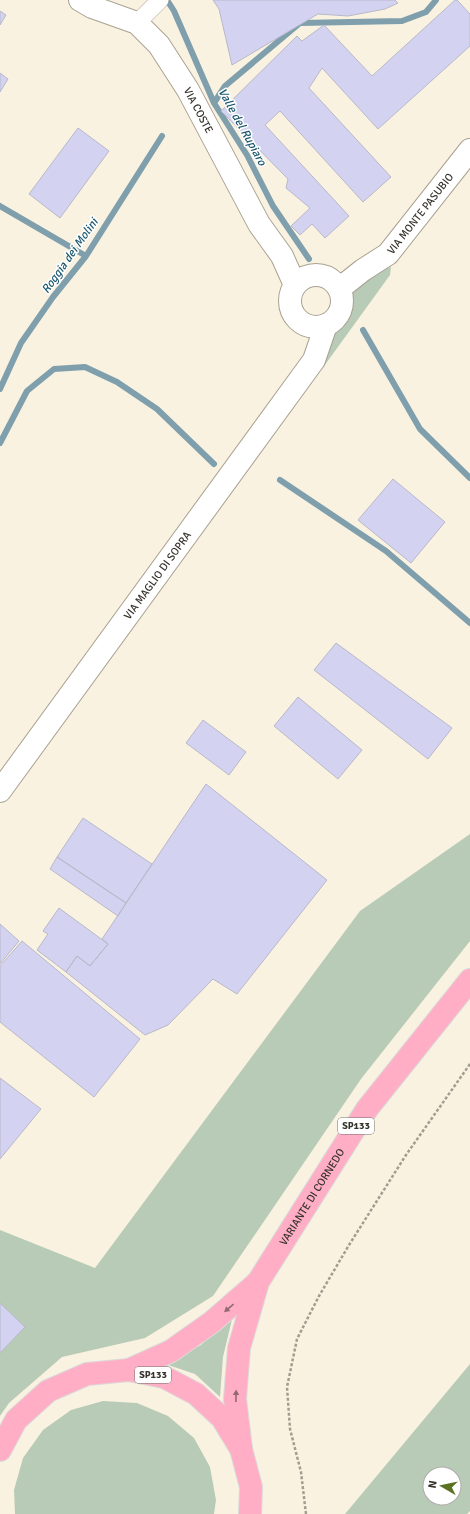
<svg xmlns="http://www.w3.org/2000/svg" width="470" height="1514" font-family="Signika,sans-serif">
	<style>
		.green { fill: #b8cbb6; fill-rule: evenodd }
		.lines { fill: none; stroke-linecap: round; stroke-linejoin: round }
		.stream { stroke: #7f9fad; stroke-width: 6 }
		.building { fill: #d3d3f1; stroke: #b8b8c9 }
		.street-casing { stroke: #a9a292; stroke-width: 18 }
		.secondary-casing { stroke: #a9a292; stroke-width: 24 }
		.primary-casing { stroke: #dbdad9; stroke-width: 24 }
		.path { stroke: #a29d91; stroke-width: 2.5; stroke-dasharray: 3 2; stroke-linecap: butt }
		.street { stroke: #fff; stroke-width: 17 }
		.secondary { stroke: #fff; stroke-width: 22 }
		.primary { stroke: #ffaec6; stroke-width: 22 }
		.oneway { fill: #906a72 }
		.labels { text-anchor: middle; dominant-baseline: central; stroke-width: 3; stroke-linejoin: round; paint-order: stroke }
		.shield { fill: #fff; stroke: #72706c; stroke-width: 1 }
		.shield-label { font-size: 10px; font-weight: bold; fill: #36332d }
		.street-label { font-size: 11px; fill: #36332d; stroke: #fff }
		.water-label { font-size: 12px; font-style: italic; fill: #19576e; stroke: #fff }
	</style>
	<rect width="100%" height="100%" fill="#faf2e1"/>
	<path class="green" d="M391,267L390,275L322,369L318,358L333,326L346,304L347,290L365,272Z
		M470,834V941L361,1079L213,1296L145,1338L62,1357L9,1403L0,1416V1230L95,1268L360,911Z
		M234,1311L223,1357L220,1397L195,1374L162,1363L201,1345Z
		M470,1364V1511L467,1514H345ZM430,1474H454V1498H430Z
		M103,1401L137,1403L168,1416L194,1438L210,1467L216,1500L214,1514H15L14,1490L23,1458L43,1430L71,1410Z"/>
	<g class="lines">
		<path class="stream" d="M167,0L174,11L214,103L247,155L273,206L309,259
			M214,103L225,86L300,23L402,21L426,12L436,0
			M0,206L86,256
			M363,330L420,429L470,478
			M0,389L21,343L53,297L86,256L162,136
			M0,443L27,391L54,369L85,367L117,382L157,409L214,464
			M280,480L386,551L470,623"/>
	</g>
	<path class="building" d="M213,0H395L398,3L385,9L348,16L318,14L232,65L219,9Z
		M455,0H457L470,14V46L378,129L322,68L309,88L391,177L363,202L280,111L265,125L349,216L325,238L312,224L300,235L291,226L310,208L286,188L288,179L221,111L297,36L302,41L324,25L372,76Z
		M0,11L6,15L0,25Z
		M0,73L8,79L0,92Z
		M78,128L109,151L60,218L29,194Z
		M393,479L445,522L411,563L358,520Z
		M336,643L452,728L428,759L314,670Z
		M298,697L362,750L338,779L274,726Z
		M203,720L246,752L229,775L186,743Z
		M206,784L327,880L237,994L213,979L168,1025L145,1035L66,972L77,956L90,966L108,944L102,939Z
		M83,818L152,864L126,903L57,857Z
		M57,857L126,903L118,916L50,869Z
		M59,908L108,944L90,966L77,956L66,972L37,950L48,934L43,931Z
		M0,924L19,941L0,964Z
		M22,941L140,1039L94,1097L0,1022V966Z
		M0,1078L41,1109L0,1159Z
		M0,1303L25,1327L0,1353Z"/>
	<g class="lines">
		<defs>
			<path id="street" d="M137,23L160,0"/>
			<g id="secondary">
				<path id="s1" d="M80,0L92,7L137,23L159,45L188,90L259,224L282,256L295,285"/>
				<circle cx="316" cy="301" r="26"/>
				<path id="s2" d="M339,289L363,270L388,254L470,150"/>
				<path id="s3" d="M0,791L314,360L326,325"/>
			</g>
			<g id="primary">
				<path d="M129,1370L171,1351L212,1322L258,1282"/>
				<path id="s4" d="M241,1449L235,1399L239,1348L258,1282L367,1109L470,980"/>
				<path d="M0,1450L16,1420L48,1391L87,1374L129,1370L164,1377L196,1394L222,1418L241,1449L251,1487L250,1514"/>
			</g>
		</defs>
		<use href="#street" class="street-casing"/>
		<use href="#secondary" class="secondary-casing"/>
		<use href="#primary" class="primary-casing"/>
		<path class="path" d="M306,1514L301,1472L290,1429L287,1387L297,1339L319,1296L349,1245L406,1155L470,1064"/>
		<use href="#street" class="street"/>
		<use href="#secondary" class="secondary"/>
		<use href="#primary" class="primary"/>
	</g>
	<defs><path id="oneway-solid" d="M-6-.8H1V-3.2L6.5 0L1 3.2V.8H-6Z"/></defs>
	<g class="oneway">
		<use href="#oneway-solid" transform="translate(229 1308) rotate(140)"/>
		<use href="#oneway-solid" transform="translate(236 1396) rotate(-89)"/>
	</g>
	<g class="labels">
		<g class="shield">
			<rect x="338" y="1118" width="36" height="16" rx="3"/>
			<rect x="135" y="1367" width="36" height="16" rx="3"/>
		</g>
		<g class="shield-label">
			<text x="356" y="1126">SP133</text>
			<text x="153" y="1375">SP133</text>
		</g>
		<g class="street-label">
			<text stroke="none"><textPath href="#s1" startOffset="169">VIA COSTE</textPath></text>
			<text stroke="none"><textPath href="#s2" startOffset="112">VIA MONTE PASUBIO</textPath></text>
			<text stroke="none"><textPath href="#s3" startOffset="267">VIA MAGLIO DI SOPRA</textPath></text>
			<text stroke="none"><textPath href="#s4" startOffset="271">VARIANTE DI CORNEDO</textPath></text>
		</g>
		<g class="water-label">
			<text transform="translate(242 127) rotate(61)">Valle del Rupiaro</text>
			<text transform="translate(70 256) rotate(-55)">Roggia dei Molini</text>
		</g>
	</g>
	<g transform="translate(442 1486) rotate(279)"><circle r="19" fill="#ffffff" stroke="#afadab"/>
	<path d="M0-3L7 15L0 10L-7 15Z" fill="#5c7222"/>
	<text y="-6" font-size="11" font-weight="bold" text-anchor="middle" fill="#36332d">N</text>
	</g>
</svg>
